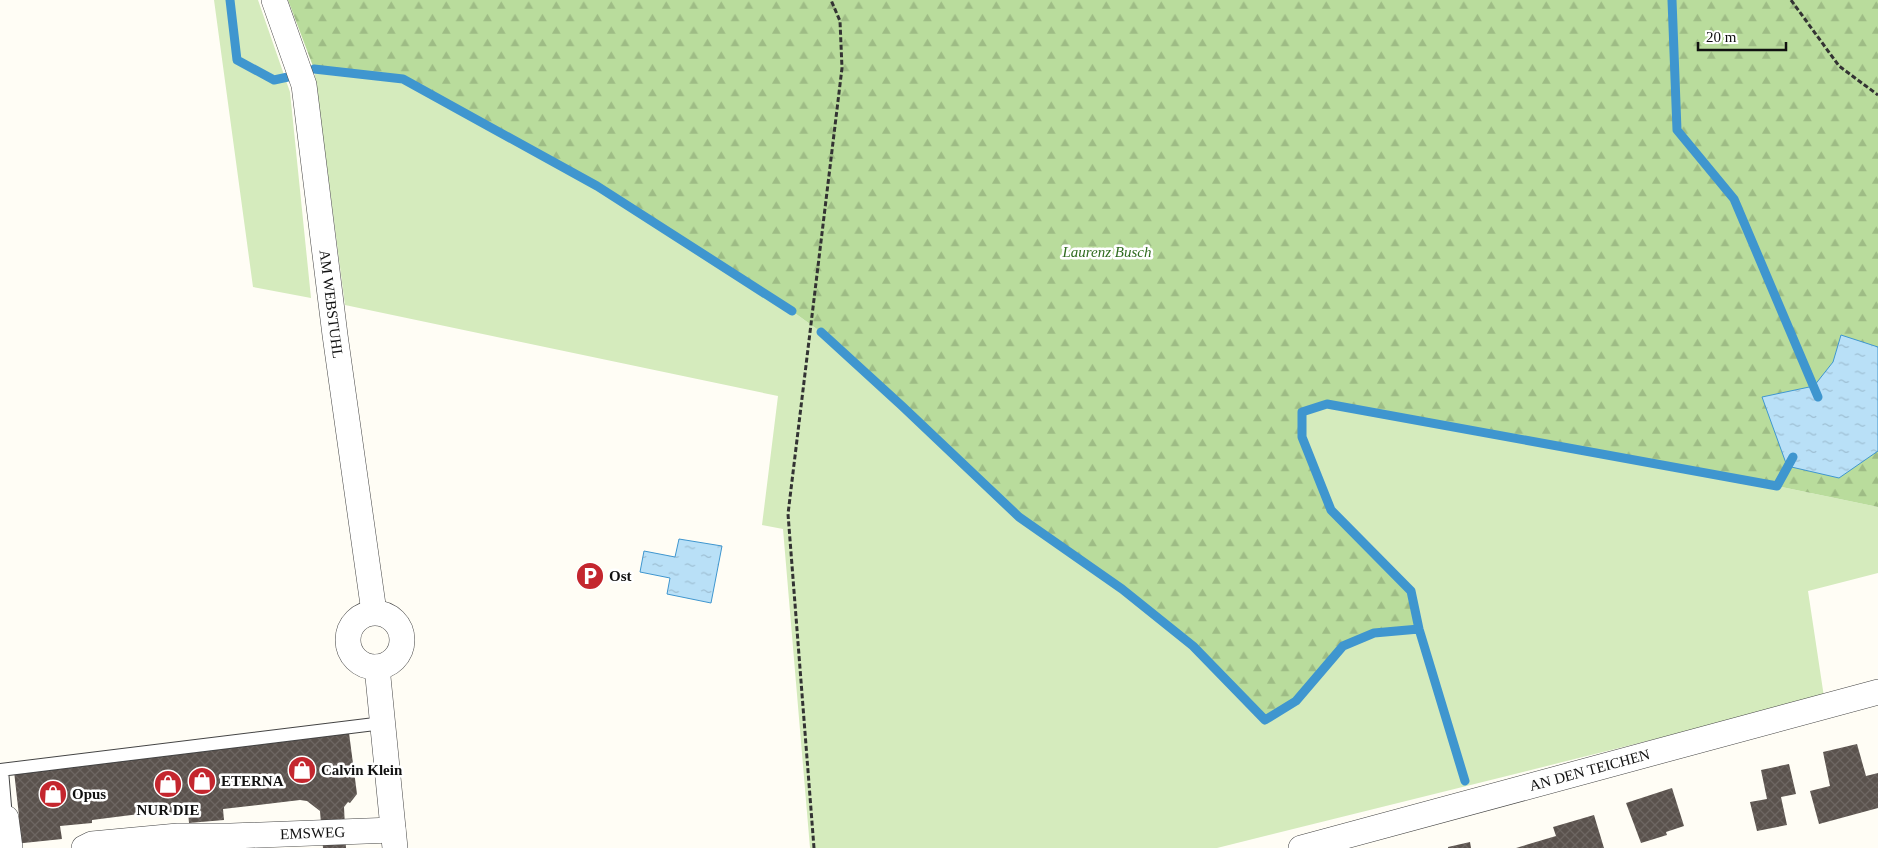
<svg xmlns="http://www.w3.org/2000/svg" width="1878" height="848" font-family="Georgia,serif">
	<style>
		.grass { fill: #d5ebbd }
		.forest { fill: url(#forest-firs) }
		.water { fill: url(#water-ripples); stroke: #3f96cf }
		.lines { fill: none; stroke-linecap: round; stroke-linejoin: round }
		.stream { stroke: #3f96cf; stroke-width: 9 }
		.building { fill: url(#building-cross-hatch) }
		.lane-casing { stroke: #444; stroke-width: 14 }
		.street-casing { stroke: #444; stroke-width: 26 }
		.path { stroke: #333; stroke-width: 3; stroke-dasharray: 5 2.5; stroke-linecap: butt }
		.lane { stroke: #fff; stroke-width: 12 }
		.street { stroke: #fff; stroke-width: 25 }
		.labels { text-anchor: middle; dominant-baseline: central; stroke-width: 5; stroke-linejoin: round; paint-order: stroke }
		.park-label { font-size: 15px; font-style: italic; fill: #2f6b1f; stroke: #fff }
		.street-label { font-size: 15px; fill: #111; stroke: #fff }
		.poi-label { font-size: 15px; font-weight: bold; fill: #111; stroke: #fff; text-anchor: start }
	</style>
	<defs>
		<pattern id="forest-firs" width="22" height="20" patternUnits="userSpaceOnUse" patternTransform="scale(1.25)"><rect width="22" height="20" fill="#b9dc9c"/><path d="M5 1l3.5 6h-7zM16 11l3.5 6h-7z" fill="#9ebc85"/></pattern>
		<pattern id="water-ripples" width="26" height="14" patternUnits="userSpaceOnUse" patternTransform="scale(1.25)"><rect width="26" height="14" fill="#b9e0f7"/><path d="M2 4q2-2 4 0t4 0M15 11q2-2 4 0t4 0" fill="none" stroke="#9ebfd3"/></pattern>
		<pattern id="building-cross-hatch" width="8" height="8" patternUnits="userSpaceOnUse" patternTransform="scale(1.25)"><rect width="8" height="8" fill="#5a524d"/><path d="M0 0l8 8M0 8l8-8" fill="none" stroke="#6d6662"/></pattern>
	</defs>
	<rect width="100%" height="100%" fill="#fffdf5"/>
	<path class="grass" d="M214,0H258L290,92L311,298L253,287Z
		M314,69L403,79L597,186L792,311L821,332L902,406L1019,517L1122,589L1193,646L1265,720L1296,701L1343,646L1374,633L1418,629L1411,591L1331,510L1302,437V412L1327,404L1777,486L1878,507V573L1808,591L1824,697L1217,848H810L783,529L762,525L778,396L345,305Z"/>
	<path class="forest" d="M288,0H1878V507L1777,486L1327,404L1303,412L1302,437L1331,510L1411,591L1419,629L1374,633L1343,646L1296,701L1265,720L1193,646L1122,588L1019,517L902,406L821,332L792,311L597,186L403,79L314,69Z"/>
	<path class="water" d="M1841,335L1878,347V451L1839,478L1787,466L1762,397L1814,386L1833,362Z
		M679,539L722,546L711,603L667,594L670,578L640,572L644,551L675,557Z"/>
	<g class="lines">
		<path class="stream" d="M230,0L237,60L274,80L288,77
			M1672,0L1677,130L1734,199L1818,397
			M314,69L403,79L597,186L792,311
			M821,332L902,406L1019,517L1122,589L1193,646L1265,720L1296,701L1343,646L1374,633L1419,629
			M1465,781L1419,629L1411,591L1331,510L1302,437V412L1327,404L1777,486L1793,457"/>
	</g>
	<path class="building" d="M349,733L357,794L350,803L348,802L344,807L346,848H323L320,811L307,801L300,800L223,809L224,820L189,823L188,812L155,816V812L92,820V823L60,826L62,839L14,844L12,817L19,816L14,771Z
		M1857,744L1866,776L1878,773V808L1819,824L1810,791L1830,786L1823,752Z
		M1789,764L1796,794L1781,797L1787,825L1757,831L1750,802L1767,799L1761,770Z
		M1672,788L1684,826L1666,832L1667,835L1641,843L1626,803Z
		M1594,815L1604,848H1516L1556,836L1553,827Z
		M1470,842L1471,848H1448V847Z"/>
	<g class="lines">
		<defs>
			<path id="lane" d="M0,770L383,723
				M2,770L6,818"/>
			<g id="street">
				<path id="s1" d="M274,0L304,85L335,335L374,612"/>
				<circle cx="375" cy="640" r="27"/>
				<path d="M377,667L395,848"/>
				<path d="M6,818L10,848"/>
				<path id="s2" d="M84,848L92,844L178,836H231L393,830"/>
				<path id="s3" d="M1301,848L1878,692"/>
			</g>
		</defs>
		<use href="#lane" class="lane-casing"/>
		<use href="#street" class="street-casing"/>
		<path class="path" d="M1791,0L1839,66L1878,95
			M814,848L788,514L842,68L840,21L831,0"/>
		<use href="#lane" class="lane"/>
		<use href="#street" class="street"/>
	</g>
	<defs>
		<symbol id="parking-disc" viewBox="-11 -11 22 22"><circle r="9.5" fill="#c4262e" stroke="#fff"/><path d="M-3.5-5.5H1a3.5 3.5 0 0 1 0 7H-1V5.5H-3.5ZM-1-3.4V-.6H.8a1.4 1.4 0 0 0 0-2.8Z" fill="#fff"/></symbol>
		<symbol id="shop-disc" viewBox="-11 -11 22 22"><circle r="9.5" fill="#c4262e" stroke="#fff"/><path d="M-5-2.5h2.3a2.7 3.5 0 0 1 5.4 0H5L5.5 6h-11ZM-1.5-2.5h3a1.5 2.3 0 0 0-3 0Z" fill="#fff"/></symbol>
	</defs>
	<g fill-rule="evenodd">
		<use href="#parking-disc" x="574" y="560" width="32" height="32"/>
		<use href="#shop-disc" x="286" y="754" width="32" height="32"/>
		<use href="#shop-disc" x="186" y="765" width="32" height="32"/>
		<use href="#shop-disc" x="152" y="768" width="32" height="32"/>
		<use href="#shop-disc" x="37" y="778" width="32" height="32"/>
	</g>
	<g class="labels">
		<g class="park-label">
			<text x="1107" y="252">Laurenz Busch</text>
		</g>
		<g class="street-label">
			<text stroke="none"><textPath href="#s1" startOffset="311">AM WEBSTUHL</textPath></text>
			<text stroke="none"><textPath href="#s3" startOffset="299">AN DEN TEICHEN</textPath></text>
			<text stroke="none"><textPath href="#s2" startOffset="230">EMSWEG</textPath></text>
		</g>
		<g class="poi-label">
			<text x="609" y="576">Ost</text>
			<text x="321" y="770">Calvin Klein</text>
			<text x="221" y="781">ETERNA</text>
			<text x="72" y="794">Opus</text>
			<text x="168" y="810" text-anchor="middle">NUR DIE</text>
		</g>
	</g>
	<path d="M1698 42v8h88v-8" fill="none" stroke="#111111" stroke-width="2.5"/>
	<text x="1706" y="42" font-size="15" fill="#111111" stroke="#ffffff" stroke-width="4" paint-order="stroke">20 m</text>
</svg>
